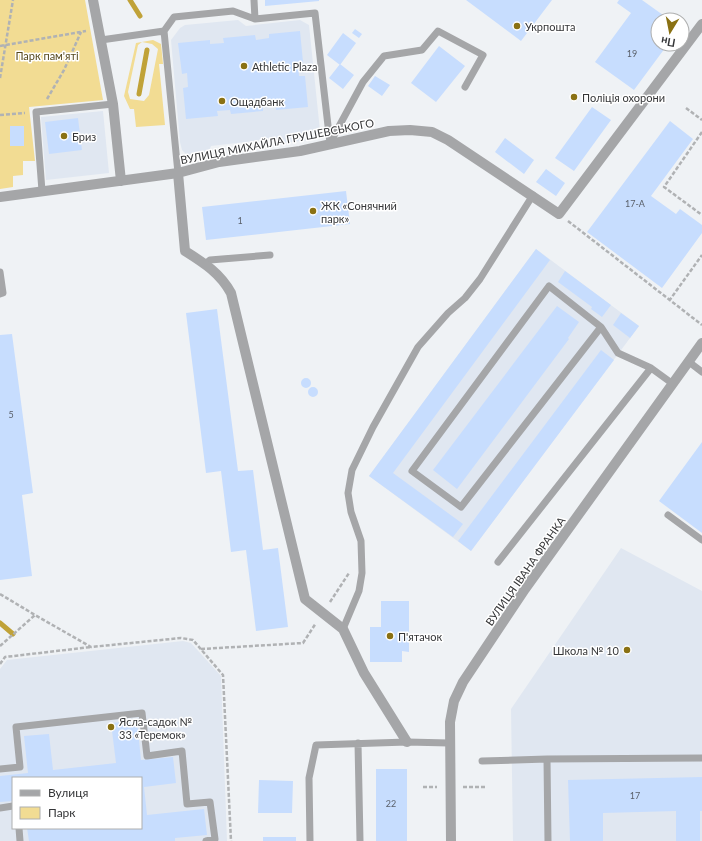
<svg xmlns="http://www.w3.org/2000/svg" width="702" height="841" font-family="Lato,sans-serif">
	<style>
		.built { fill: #e0e7f1; fill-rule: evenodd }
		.green { fill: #f2dc93; fill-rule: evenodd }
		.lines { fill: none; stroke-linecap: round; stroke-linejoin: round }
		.stream { stroke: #c0a238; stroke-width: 5 }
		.building { fill: #c7ddfe }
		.path { stroke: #b0b2b4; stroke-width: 2.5; stroke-dasharray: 4 2; stroke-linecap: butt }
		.service { stroke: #a5a6a8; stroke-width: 7 }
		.minor { stroke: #a5a6a8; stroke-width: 10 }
		.tertiary { stroke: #a5a6a8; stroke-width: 10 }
		.poi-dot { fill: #8a7113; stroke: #fff; stroke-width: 1.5 }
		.labels { text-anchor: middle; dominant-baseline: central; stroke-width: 3; stroke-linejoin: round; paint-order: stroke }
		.number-label { font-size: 9px; fill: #5a606a }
		.poi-label { font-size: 11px; fill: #353638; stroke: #fff; text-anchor: start }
		.park-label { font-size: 11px; fill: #56491e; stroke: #fff }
		.street-label { font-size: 11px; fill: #353638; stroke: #fff }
	</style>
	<rect width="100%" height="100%" fill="#eff2f5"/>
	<path class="built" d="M238,20L246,26L300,20L309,25L320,131L314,137L308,140L285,143L281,138L211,146L208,153L187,155L182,150L180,142L171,40L180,28L185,25Z
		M103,111L109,173L46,180L41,117Z
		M536,249L639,326L471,551L369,476Z
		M621,548L702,591V841H513L511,709Z
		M183,641L191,643L221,676L227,841H0V669L7,660ZM13,778H141V828H13Z"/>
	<path class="green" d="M0,0H85L103,100L29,107L35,161H23V175L13,176V187L0,189Z
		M153,40L161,44L163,64H159L165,125L136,127L134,109H130L124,96L136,43ZM142,42L152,44L158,49L149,95L144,101L130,99L128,92L138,45Z"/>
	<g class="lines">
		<path class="stream" d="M130,0L140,16
			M139,94L147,50
			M0,623L13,634"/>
	</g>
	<path class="building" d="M265,0H319V1L265,6Z
		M466,0H552L521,41Z
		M619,0H642L670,20H658V44H668L634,90L595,62L631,13L617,3Z
		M355,29L362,34L359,38L352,33Z
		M300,31L303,62H298L299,76H305L308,107L276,110V105L263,107V111L231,114L230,110L217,111L218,116L186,119L183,88L188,87L187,73L182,74L178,43L210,40V44L224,43L223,38L255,35L256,40L269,38V34Z
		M343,33L356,43L340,65L327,55Z
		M439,46L465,66L436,102L411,83Z
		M340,64L354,75L343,89L329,78Z
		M375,76L390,85L382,96L368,86Z
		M592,107L611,120L574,171L555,158Z
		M78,118L82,150L49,154L45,122Z
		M670,121L693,139L651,196L676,214L680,209L702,225V233L662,288L587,232Z
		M10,126H24V146H10Z
		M505,138L534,160L524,174L495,152Z
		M546,169L565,183L556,196L536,182Z
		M346,191L350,224L206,240L202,207Z
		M536,249L550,260L393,473L463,524L453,537L369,476Z
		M565,271L611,305L602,317L591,309L592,307L558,282Z
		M557,306L579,322L568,338L569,339L457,489L433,470Z
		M217,309L238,471L253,470L263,550L278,548L288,627L256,631L246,550L231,552L221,471L206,473L186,313Z
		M621,313L639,326L630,338L613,325Z
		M12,334L33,493L22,495L32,576L0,580V335Z
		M601,350L614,360L471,551L458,541Z
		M301 383a5 5 0 1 1 10 0a5 5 0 1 1-10 0Z
		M308 392a5 5 0 1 1 10 0a5 5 0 1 1-10 0Z
		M702,442V533L659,501Z
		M381,601H409V652L402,651V662H370V627H381Z
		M137,721L141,760L173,757L176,783L144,787L147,815L204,809L207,835L175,838V841H29L27,828H141V778H13V801L0,802V776L28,773L24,736L49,734L53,770L116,763L111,723Z
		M376,769H407V841H376Z
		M702,777V811H700V841H676V811L603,813V841H570L568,780Z
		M259,780L293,781L292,813H258Z
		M263,837H296V841H263Z"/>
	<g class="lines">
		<path class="path" d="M0,46L86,31
			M0,78L13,0
			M47,99L64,70L81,32
			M686,108L702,120
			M0,115L25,113
			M702,132L664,187L702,215
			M568,221L702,325
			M669,301L702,255
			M0,594L35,615
			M330,602L349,573
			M0,646L35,615L91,647L181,638L193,640L223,675L231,841
			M201,649L303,643L316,623
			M0,664L5,657L91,647
			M423,787H437
			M463,787H486"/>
		<path class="service" d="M254,0L255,19
			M101,40L164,31
			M330,143L363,82L384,56L422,50L438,31L483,55L465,87
			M178,173L164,31L174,17L233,11L255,19L315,13L330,143
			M42,191L36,112L113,104
			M205,264L210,260L270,255
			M0,272L3,293L0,294
			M601,327L549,286L412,471L461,507L601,327L618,353L651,368L673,384
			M689,362L702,372
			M668,515L702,540
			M498,562L651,368
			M343,629L359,591L362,573L361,541L351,512L348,493L352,470L373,427L418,347L448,313L465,298L480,279L533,195
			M358,743L360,841
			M482,761L547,759
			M0,769L20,767L16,727L142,713L147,756L182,751L187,804L210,802L215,839L206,841
			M0,808L13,806
			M19,828L20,841
			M310,841L309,778L316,745L407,742L449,743
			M548,841L547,759L702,758"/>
		<path class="minor" d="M93,0L113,104L121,181
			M178,173L185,251C204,263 220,273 231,293L305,599L343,629L364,673L407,742
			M0,197L178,173L219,162L300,151L389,131L410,130L432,132L448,140L559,214L702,24"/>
		<path class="tertiary" d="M451,841L450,722L454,701L463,682L525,589L702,343"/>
	</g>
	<g class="poi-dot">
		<circle cx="517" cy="26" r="4"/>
		<circle cx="244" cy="66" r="4"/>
		<circle cx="574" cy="97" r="4"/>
		<circle cx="222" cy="101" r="4"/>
		<circle cx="64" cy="136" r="4"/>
		<circle cx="313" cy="211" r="4"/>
		<circle cx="390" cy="636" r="4"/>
		<circle cx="627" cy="650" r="4"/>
		<circle cx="111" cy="727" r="4"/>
	</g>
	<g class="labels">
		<g class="number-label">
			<text x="632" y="53">19</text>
			<text x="635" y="203">17-А</text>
			<text x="240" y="220">1</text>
			<text x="11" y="414">5</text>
			<text x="635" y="795">17</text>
			<text x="391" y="803">22</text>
		</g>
		<g class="poi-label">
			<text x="525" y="26">Укрпошта</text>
			<text x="252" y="66">Athletic Plaza</text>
			<text x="582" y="97">Поліція охорони</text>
			<text x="230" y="101">Ощадбанк</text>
			<text x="72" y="136">Бриз</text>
			<text x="321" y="205">ЖК «Сонячний<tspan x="321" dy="13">парк»</tspan></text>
			<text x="398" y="636">П'ятачок</text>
			<text x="619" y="650" text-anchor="end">Школа № 10</text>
			<text x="119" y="721">Ясла-садок №<tspan x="119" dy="13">33 «Теремок»</tspan></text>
		</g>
		<g class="park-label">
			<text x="47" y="55">Парк пам'яті</text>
		</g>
		<g class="street-label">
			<text transform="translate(277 141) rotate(-11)">ВУЛИЦЯ МИХАЙЛА ГРУШЕВСЬКОГО</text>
			<text transform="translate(525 571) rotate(-55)">ВУЛИЦЯ ІВАНА ФРАНКА</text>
		</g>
	</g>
	<rect x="12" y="777" width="130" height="52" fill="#ffffff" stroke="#aeafaf"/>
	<rect x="20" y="790" width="20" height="6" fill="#a5a6a8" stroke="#aeafaf"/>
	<text x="48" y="797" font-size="12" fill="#353638">Вулиця</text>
	<rect x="20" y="807" width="20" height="12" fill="#f2dc93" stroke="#aeafaf"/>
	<text x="48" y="817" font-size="12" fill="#353638">Парк</text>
	<g transform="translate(670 32) rotate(190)"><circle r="19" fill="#ffffff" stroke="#aeafaf"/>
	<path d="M0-3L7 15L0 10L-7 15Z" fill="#8a7113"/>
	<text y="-6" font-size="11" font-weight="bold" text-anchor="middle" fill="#353638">Пн</text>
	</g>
</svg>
